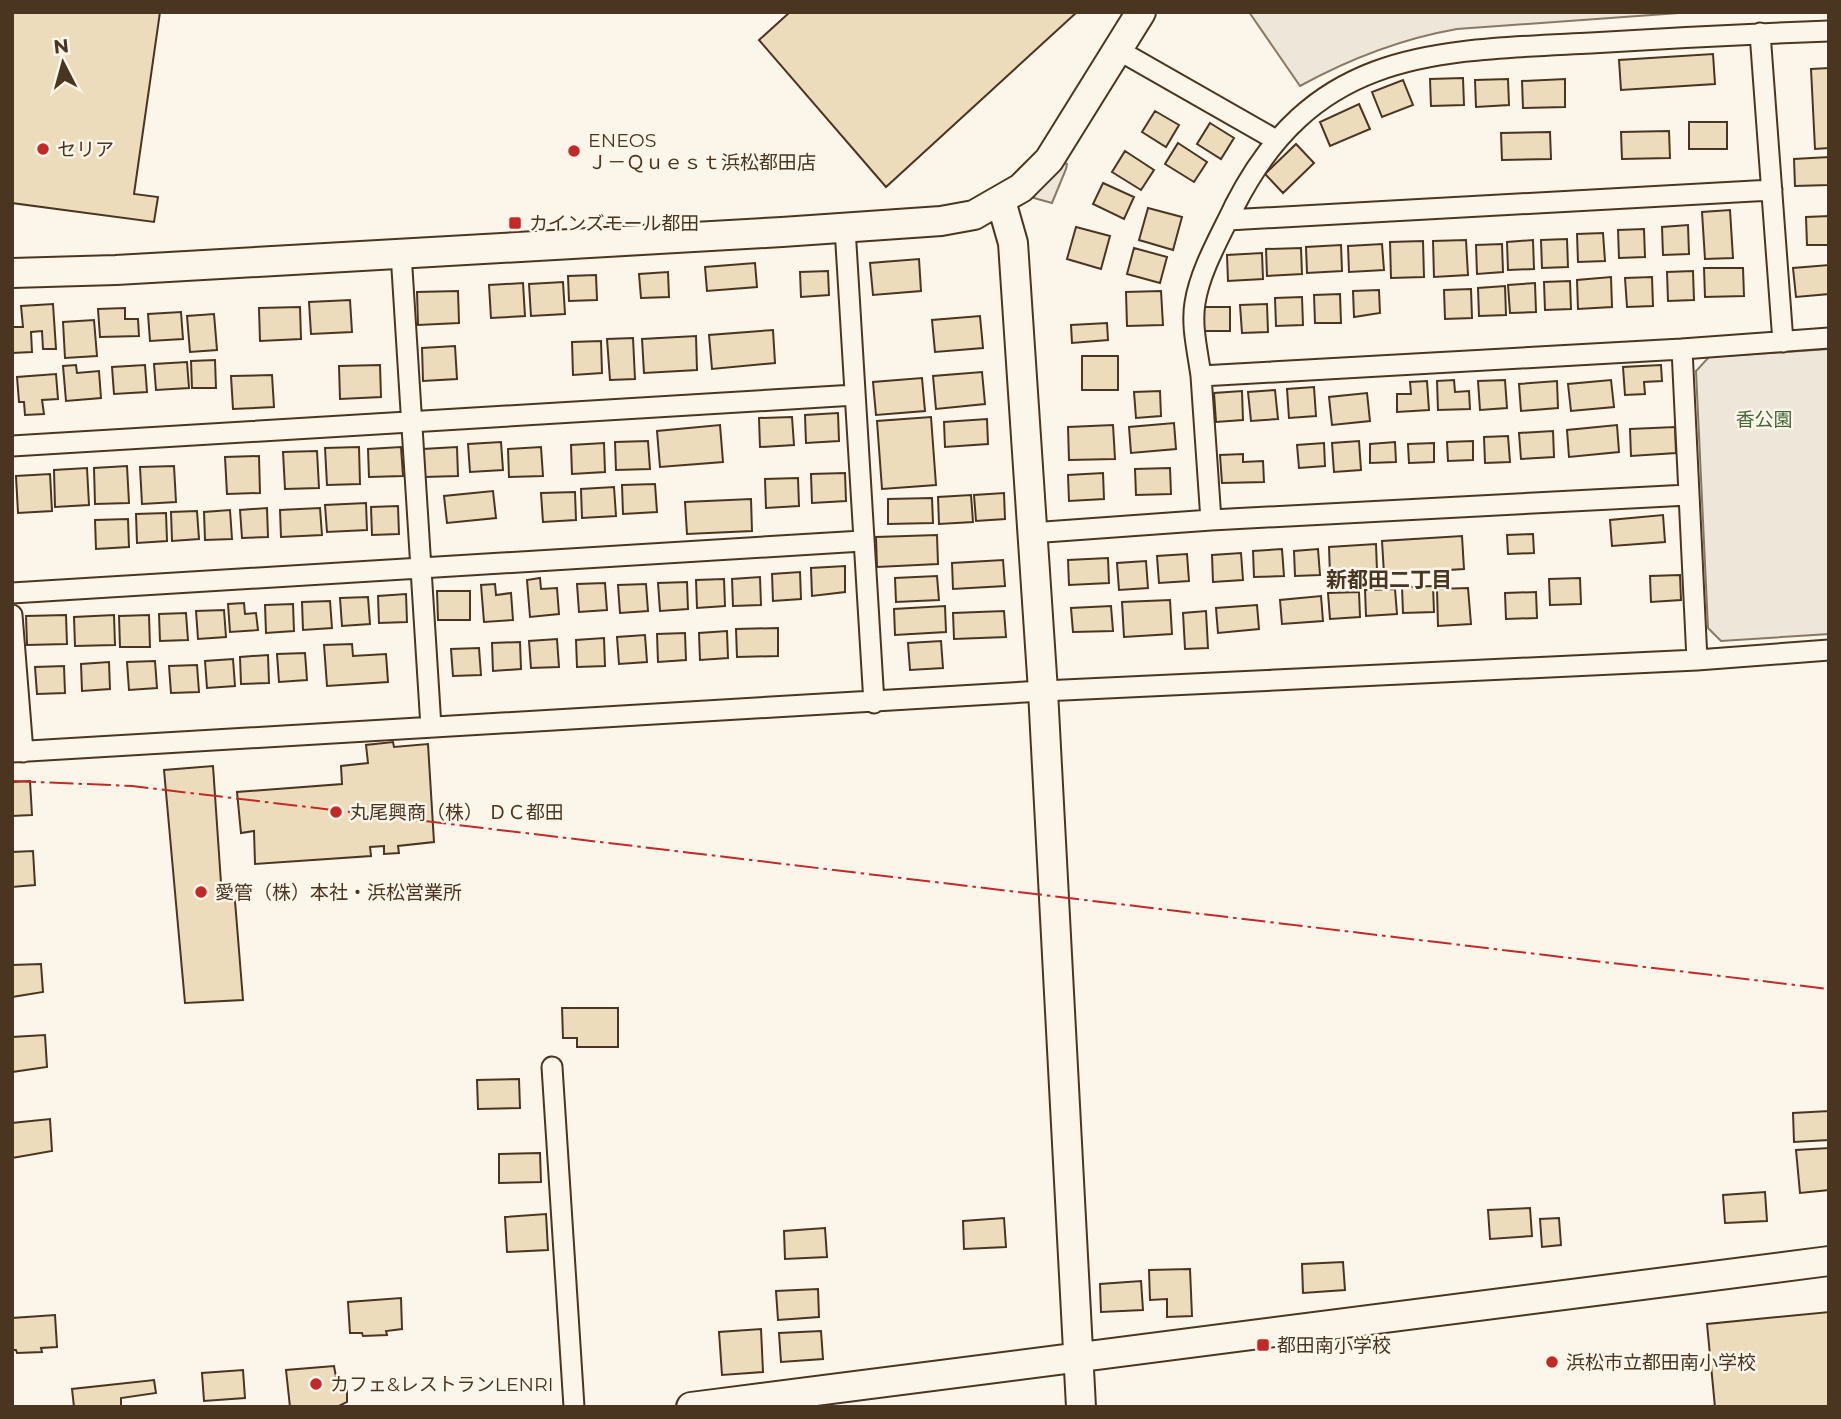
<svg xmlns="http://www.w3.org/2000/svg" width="1841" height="1419" font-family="Montserrat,'Noto Sans JP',sans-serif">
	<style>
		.green { fill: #ede6d9; stroke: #887966; stroke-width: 2 }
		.building { fill: #ecdcbc; stroke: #4a3520; stroke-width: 2 }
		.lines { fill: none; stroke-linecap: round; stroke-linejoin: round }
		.street-casing { stroke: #4a3520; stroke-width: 23 }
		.secondary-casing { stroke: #4a3520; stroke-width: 32 }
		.street { stroke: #fbf6e9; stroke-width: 19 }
		.secondary { stroke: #fbf6e9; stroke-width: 28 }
		.power { stroke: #c62828; stroke-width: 2; stroke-dasharray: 24 5 3.5 5; stroke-linecap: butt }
		.poi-dot { fill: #c62828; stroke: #fbf6e9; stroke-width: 2.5 }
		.labels { text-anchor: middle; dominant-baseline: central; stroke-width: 5; stroke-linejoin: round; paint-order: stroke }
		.poi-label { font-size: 19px; fill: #4a3520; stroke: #fbf6e9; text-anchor: start }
		.park-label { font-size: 19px; fill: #436837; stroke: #fbf6e9 }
		.neighbourhood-label { font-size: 21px; font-weight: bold; fill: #4a3520; stroke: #fbf6e9 }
	</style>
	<rect width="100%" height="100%" fill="#fbf6e9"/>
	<path class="green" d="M1249,12H1693L1457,29C1400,39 1351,58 1300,86Z
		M1064,163L1067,164L1066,169L1052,203L1034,198L1035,192Z
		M1829,349V634L1721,641L1708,628L1696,371L1709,357Z"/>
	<path class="building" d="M12,12H160L134,194L158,197L154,222L12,203Z
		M790,12H1077L886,187L759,40Z
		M1713,54L1715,84L1621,90L1619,60Z
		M1829,68V148L1815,149L1811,69Z
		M1463,78L1464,105L1431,106L1430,79Z
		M1508,79L1509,105L1476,107L1475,80Z
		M1565,79V107L1523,108L1522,81Z
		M1403,80L1413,105L1382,117L1372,92Z
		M1359,104L1370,129L1330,146L1320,122Z
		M1155,111L1179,125L1166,147L1142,132Z
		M1689,122H1727V149H1689Z
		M1210,123L1234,138L1221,159L1197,144Z
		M1669,131L1670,158L1622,159L1621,132Z
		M1550,132L1551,159L1502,160L1501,133Z
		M1178,143L1207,162L1194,182L1165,164Z
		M1296,144L1314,163L1283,193L1265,174Z
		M1125,151L1154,170L1141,190L1112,172Z
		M1829,157V185L1795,186L1794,159Z
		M1103,183L1134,197L1124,219L1093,204Z
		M1148,208L1182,217L1173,250L1139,240Z
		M1730,210L1733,258L1705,259L1702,212Z
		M1829,216V245H1807L1806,217Z
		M1688,225L1689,254L1663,255L1662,227Z
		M1076,227L1110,236L1101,269L1067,259Z
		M1644,229L1645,257L1619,258L1618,230Z
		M1603,233L1605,261L1578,262L1577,234Z
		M1567,239L1568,267L1542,268L1541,240Z
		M1466,240L1468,275L1434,277L1433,241Z
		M1533,240L1534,269L1508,270L1507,242Z
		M1423,241L1424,277L1391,278L1390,242Z
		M1382,244L1384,270L1349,272L1348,246Z
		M1502,244L1503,272L1477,274L1476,245Z
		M1341,245L1342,271L1307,273L1306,247Z
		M1134,248L1167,257L1160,283L1127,274Z
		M1301,248L1302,274L1267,276L1266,249Z
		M1262,253L1263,279L1228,281L1227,255Z
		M919,259L921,291L873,295L870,263Z
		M755,263L757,287L707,291L705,267Z
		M1829,265V294L1796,297L1793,268Z
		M1704,268H1743L1744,296L1705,297Z
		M828,271L829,295L801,297L800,272Z
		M1693,271L1694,300L1668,301L1667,272Z
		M668,272L669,297L641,298L639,274Z
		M596,275L597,300L569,301L568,276Z
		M1611,277L1612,307L1578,309L1577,280Z
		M1652,277L1653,306L1627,307L1625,278Z
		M1570,281L1571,309L1545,310L1544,282Z
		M563,282L565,314L531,316L529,284Z
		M523,283L525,316L491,318L489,285Z
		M1535,283L1536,312L1510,313L1508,285Z
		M1505,286L1506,315L1479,316L1478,288Z
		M1471,289L1472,318L1445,319L1444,290Z
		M1379,290L1380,313L1354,317L1353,291Z
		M458,291L459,323L418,325L417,292Z
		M1161,291L1163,325L1127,326L1126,292Z
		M1340,294L1341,323H1315L1314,295Z
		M1302,297L1303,325L1276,326L1275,298Z
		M350,300L352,332L311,334L309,302Z
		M53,304L56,349H43L42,331L31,332L32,352L12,353V327H23L21,306Z
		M1267,304L1268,332L1242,333L1240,305Z
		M300,307L301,339L260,341L259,308Z
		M1204,307H1230V331H1204Z
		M125,308V319H138L139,336L100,337L98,309Z
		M181,312L183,339L150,341L148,314Z
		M214,314L217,350L190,352L187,316Z
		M980,316L983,348L935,352L932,320Z
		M94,320L97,356L65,358L63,322Z
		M1107,323L1108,340L1072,343L1071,325Z
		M773,330L775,363L712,369L709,335Z
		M696,336L697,370L644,373L642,339Z
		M633,338L635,379L610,380L607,339Z
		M601,341L602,373L573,375L572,342Z
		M455,346L457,379L423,381L422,348Z
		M1082,356H1118V390H1082Z
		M215,360L216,388H192L191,361Z
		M187,362L189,388L156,390L154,364Z
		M76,365L77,373L99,371L101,398L66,401L63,366Z
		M145,365L147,392L114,394L112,367Z
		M380,365L381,397L340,399L339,366Z
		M1661,365L1662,381L1644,382L1645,394L1625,395L1623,367Z
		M982,372L985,404L936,409L933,376Z
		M56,374L58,399L42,400L44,414L25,415L24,402H19L17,377Z
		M272,375L274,407L233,409L231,376Z
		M922,378L925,411L876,415L873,382Z
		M1454,380L1455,392L1469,391L1470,409L1438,410L1437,381Z
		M1505,380L1507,408L1480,410L1478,381Z
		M1611,380L1614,407L1571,411L1568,384Z
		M1427,381L1429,410L1397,412V394H1411L1410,382Z
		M1557,381L1558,408L1521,411L1519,384Z
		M1314,387L1316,416L1289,418L1287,389Z
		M1275,390L1278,419L1251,421L1248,392Z
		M1160,391L1161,416L1136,418L1134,392Z
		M1242,391L1243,420L1216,422L1214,393Z
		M1367,393L1370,421L1332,425L1329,397Z
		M838,413L839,441L806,443L805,415Z
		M792,417L794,445L760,447L759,418Z
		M931,417L936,485L882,489L877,421Z
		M987,419L988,444L945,447L944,422Z
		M1174,423L1176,449L1131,453L1129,427Z
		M720,425L723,462L660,467L657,431Z
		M1113,425L1115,459L1069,460L1068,427Z
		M1617,425L1619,452L1569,457L1567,430Z
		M1675,427L1676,453L1631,456L1630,429Z
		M1553,431L1554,457L1521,459L1519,433Z
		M1508,436L1510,462L1485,463L1484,437Z
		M648,441L650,469L616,470L615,442Z
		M1359,441L1361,470L1334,472L1332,443Z
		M1473,441V460L1448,461L1447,442Z
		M501,442L503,470L470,472L468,444Z
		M1395,442L1396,462L1370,463V444Z
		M604,443L605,472L572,474L571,445Z
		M1324,443L1325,466L1299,468L1297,445Z
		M1434,443V462L1409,463L1408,444Z
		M359,447L360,484L327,485L325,448Z
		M401,447L403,476L369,477L368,449Z
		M457,447L458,476L424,477L423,449Z
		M541,447L543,476L509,477L508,449Z
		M317,451L319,488L285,489L283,452Z
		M1243,454V462L1263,461L1264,482L1222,483L1220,455Z
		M259,456L260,493L227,494L225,457Z
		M127,466L129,503L95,504L94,468Z
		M174,466L176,502L142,504L140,467Z
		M87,468L89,505L55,507L54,470Z
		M1170,468L1171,494L1136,495L1135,469Z
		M845,473L846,501L812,503L811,474Z
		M1103,473L1104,499L1069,501L1068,475Z
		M50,474L52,511L18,513L16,476Z
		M798,478L799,506L766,508L765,479Z
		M655,484L657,512L623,514L622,485Z
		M614,487L616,516L582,518L581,489Z
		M493,491L496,518L447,523L444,496Z
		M575,492L576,520L543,522L541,493Z
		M1004,493L1005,519L976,521L974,495Z
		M971,495L973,522L939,524L938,497Z
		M932,498L933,523L888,524V499Z
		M751,499L752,531L687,534L685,502Z
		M366,503L367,530L327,532L325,505Z
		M398,506L399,534L372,535L371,507Z
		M267,508L268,537L242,538L240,510Z
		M320,508L322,535L281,537L280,510Z
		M230,510L232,539L205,540L204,512Z
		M197,511L199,539L172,541L171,512Z
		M166,513L167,541L137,543L136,514Z
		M1663,515L1665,542L1612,546L1610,520Z
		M128,519L129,547L96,549L95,520Z
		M1533,534L1534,553L1508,554L1507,535Z
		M937,535L938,564L877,567L876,537Z
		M1462,536L1464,569L1384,574L1382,541Z
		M1376,544L1377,571L1330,574L1329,547Z
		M1282,549L1284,576L1254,577L1253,551Z
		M1318,549L1320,575L1295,576L1294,551Z
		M1241,553L1243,580L1213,582L1212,555Z
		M1187,554L1189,581L1159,583L1157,556Z
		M1108,558L1109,583L1069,585L1068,560Z
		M1003,560L1005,586L953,589L952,563Z
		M1146,561L1148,588L1119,590L1117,563Z
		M845,566V592L812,596L811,568Z
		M800,572L801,599L773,601L772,574Z
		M1680,575L1681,600L1651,602L1650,576Z
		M937,576L939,600L896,602L895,578Z
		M760,577L761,605L733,606L732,579Z
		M540,578L541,589L557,588L559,614L530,617L527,580Z
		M1580,578L1581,604L1550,605L1549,579Z
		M724,579L725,606L697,608L696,580Z
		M687,582L688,609L660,611L658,583Z
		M605,583L607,610L579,612L577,584Z
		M495,584L496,595L511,593L513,620L484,622L481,585Z
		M646,584L648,611L620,613L618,585Z
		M1433,586L1434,612L1403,613L1402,587Z
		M1468,588L1471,624L1438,626L1437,589Z
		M1395,589L1397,614L1366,616L1365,590Z
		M437,591H470V620H438Z
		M1359,592L1360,617L1330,619L1328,593Z
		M1536,592L1537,618L1506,619L1505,593Z
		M406,594L407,622L379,623L378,596Z
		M1321,596L1323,621L1282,624L1280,600Z
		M368,597L370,624L342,626L340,598Z
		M1170,600L1172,634L1124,637L1122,602Z
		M330,601L332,628L303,630L302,602Z
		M244,603L245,614L256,613L258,630L230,632L228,604Z
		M293,604L294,631L266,633L265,605Z
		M1257,605L1259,629L1218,633L1216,608Z
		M945,606L946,632L895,635L894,609Z
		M1111,606L1113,631L1073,632L1071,608Z
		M224,610L226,637L198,639L196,611Z
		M1004,611L1006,637L954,639L953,613Z
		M1206,611L1208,648L1185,649L1183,613Z
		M186,613L188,640L160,641L159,614Z
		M66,615L67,644L27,645L26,616Z
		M114,615L115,645L75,646L74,617Z
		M149,615L150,647H120L119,616Z
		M778,628V656L737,657L736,629Z
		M727,631L728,658L700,660L699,633Z
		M685,633L686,660L658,662L657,634Z
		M645,635L647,662L619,664L617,637Z
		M604,638L605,666L577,667L576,640Z
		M557,639L559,667L531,668L529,641Z
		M941,641L943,668L910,670L908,643Z
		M520,642L521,669L493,671L492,643Z
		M352,644L353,656L386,654L388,682L327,686L324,645Z
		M479,648L481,675L453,676L451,649Z
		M305,653L307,680L279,682L277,654Z
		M268,655L269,683L241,684L240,657Z
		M233,659L235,686L207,688L205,661Z
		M155,661L157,688L129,690L127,662Z
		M109,662L110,689L82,691L81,664Z
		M197,665L199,692L171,693L169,666Z
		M64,666L65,693L37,694L35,667Z
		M393,742L394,747L428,744L434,842L398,846L399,853L384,854V846L370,847L371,856L255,864L254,831L241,833L237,792L342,784L341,766L368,763L366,745Z
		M213,766L221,883L235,901L243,1000L185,1003L164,770Z
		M30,781L32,815L12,816V782Z
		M33,851L35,885L12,887V852Z
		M41,964L43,992L12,997V965Z
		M562,1008H618V1047H577V1038H563Z
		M45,1035L47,1067L12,1072V1037Z
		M519,1079L520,1108L478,1109L477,1080Z
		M1829,1111V1140L1794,1142L1793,1113Z
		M50,1119L52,1151L12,1158V1123Z
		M1829,1148V1190L1800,1193L1796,1150Z
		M540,1153L541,1182L499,1183V1154Z
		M1765,1192L1767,1221L1725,1223L1723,1195Z
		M1530,1208L1532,1236L1490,1239L1488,1210Z
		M546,1214L548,1250L507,1252L505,1217Z
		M1004,1218L1006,1247L964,1249L963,1221Z
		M1559,1218L1561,1245L1542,1247L1540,1219Z
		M825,1228L827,1257L785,1259L784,1231Z
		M1343,1262L1345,1290L1303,1293L1302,1264Z
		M1190,1269L1192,1316L1167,1317V1299L1150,1300L1149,1270Z
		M1141,1281L1143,1310L1101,1312L1100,1284Z
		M818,1289L819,1317L778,1320L776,1291Z
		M401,1298L402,1329L386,1331L387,1335L363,1336L362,1333H350L348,1302Z
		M1829,1312V1407H1715L1707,1324Z
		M55,1315L57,1347L41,1348L42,1352L17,1353L16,1350H12V1318Z
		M761,1329L763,1372L722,1375L719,1332Z
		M821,1331L823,1359L781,1362L779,1333Z
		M334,1366L336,1377L347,1387V1402L337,1407H290L286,1370Z
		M243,1370L245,1398L204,1401L202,1373Z
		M154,1380L156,1393L121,1398V1407H74L72,1389Z"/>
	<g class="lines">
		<defs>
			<path id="street" d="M1829,31C1749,34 1670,38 1591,43C1436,51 1315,48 1235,205C1221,235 1200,270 1195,303C1191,326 1198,353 1201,376L1682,349L1697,660L1829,650
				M1760,33L1783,342
				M1120,51L1276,140
				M1228,220L1772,190
				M845,228L874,703
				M401,253L431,727
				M1682,349L1829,338
				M1201,376L1211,520L1688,495
				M12,446L855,395
				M1031,533L1211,520
				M12,593L862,541
				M12,615L23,752
				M12,752L1043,691L1697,660
				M552,1067L574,1407"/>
			<path id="secondary" d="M1001,201L1013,243L1043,691L1081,1407
				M12,273L116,270L782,232L941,221L974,215L1021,188L1049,160L1141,12
				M691,1407L1829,1261"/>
		</defs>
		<use href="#street" class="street-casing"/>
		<use href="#secondary" class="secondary-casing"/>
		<use href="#street" class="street"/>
		<use href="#secondary" class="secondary"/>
		<path class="power" d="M12,781L132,786L1829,989"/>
	</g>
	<g class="poi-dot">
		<circle cx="43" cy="149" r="7"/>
		<circle cx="574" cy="151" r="7"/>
		<rect x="508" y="216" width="14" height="14" rx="3.5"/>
		<circle cx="336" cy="812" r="7"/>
		<circle cx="201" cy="892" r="7"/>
		<rect x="1256" y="1338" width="14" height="14" rx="3.5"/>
		<circle cx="1552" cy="1362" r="7"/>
		<circle cx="316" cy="1384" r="7"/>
	</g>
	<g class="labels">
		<g class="poi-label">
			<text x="588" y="140">ENEOS<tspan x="588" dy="22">Ｊ－Ｑｕｅｓｔ浜松都田店</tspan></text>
			<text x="57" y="149">セリア</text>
			<text x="529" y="223">カインズモール都田</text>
			<text x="350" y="812">丸尾興商（株） ＤＣ都田</text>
			<text x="215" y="892">愛管（株）本社・浜松営業所</text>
			<text x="1277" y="1345">都田南小学校</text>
			<text x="1566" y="1362">浜松市立都田南小学校</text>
			<text x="330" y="1384">カフェ&amp;レストランLENRI</text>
		</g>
		<g class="park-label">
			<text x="1764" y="419">香公園</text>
		</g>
		<g class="neighbourhood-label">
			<text x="1389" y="579">新都田二丁目</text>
		</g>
	</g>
	<rect width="1841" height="1419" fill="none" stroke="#4a3520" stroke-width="28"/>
	<g transform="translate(63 63) rotate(354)" stroke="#fbf6e9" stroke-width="5" paint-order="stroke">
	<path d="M0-5L12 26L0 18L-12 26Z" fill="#4a3520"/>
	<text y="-10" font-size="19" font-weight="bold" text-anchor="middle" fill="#4a3520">N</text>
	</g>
</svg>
